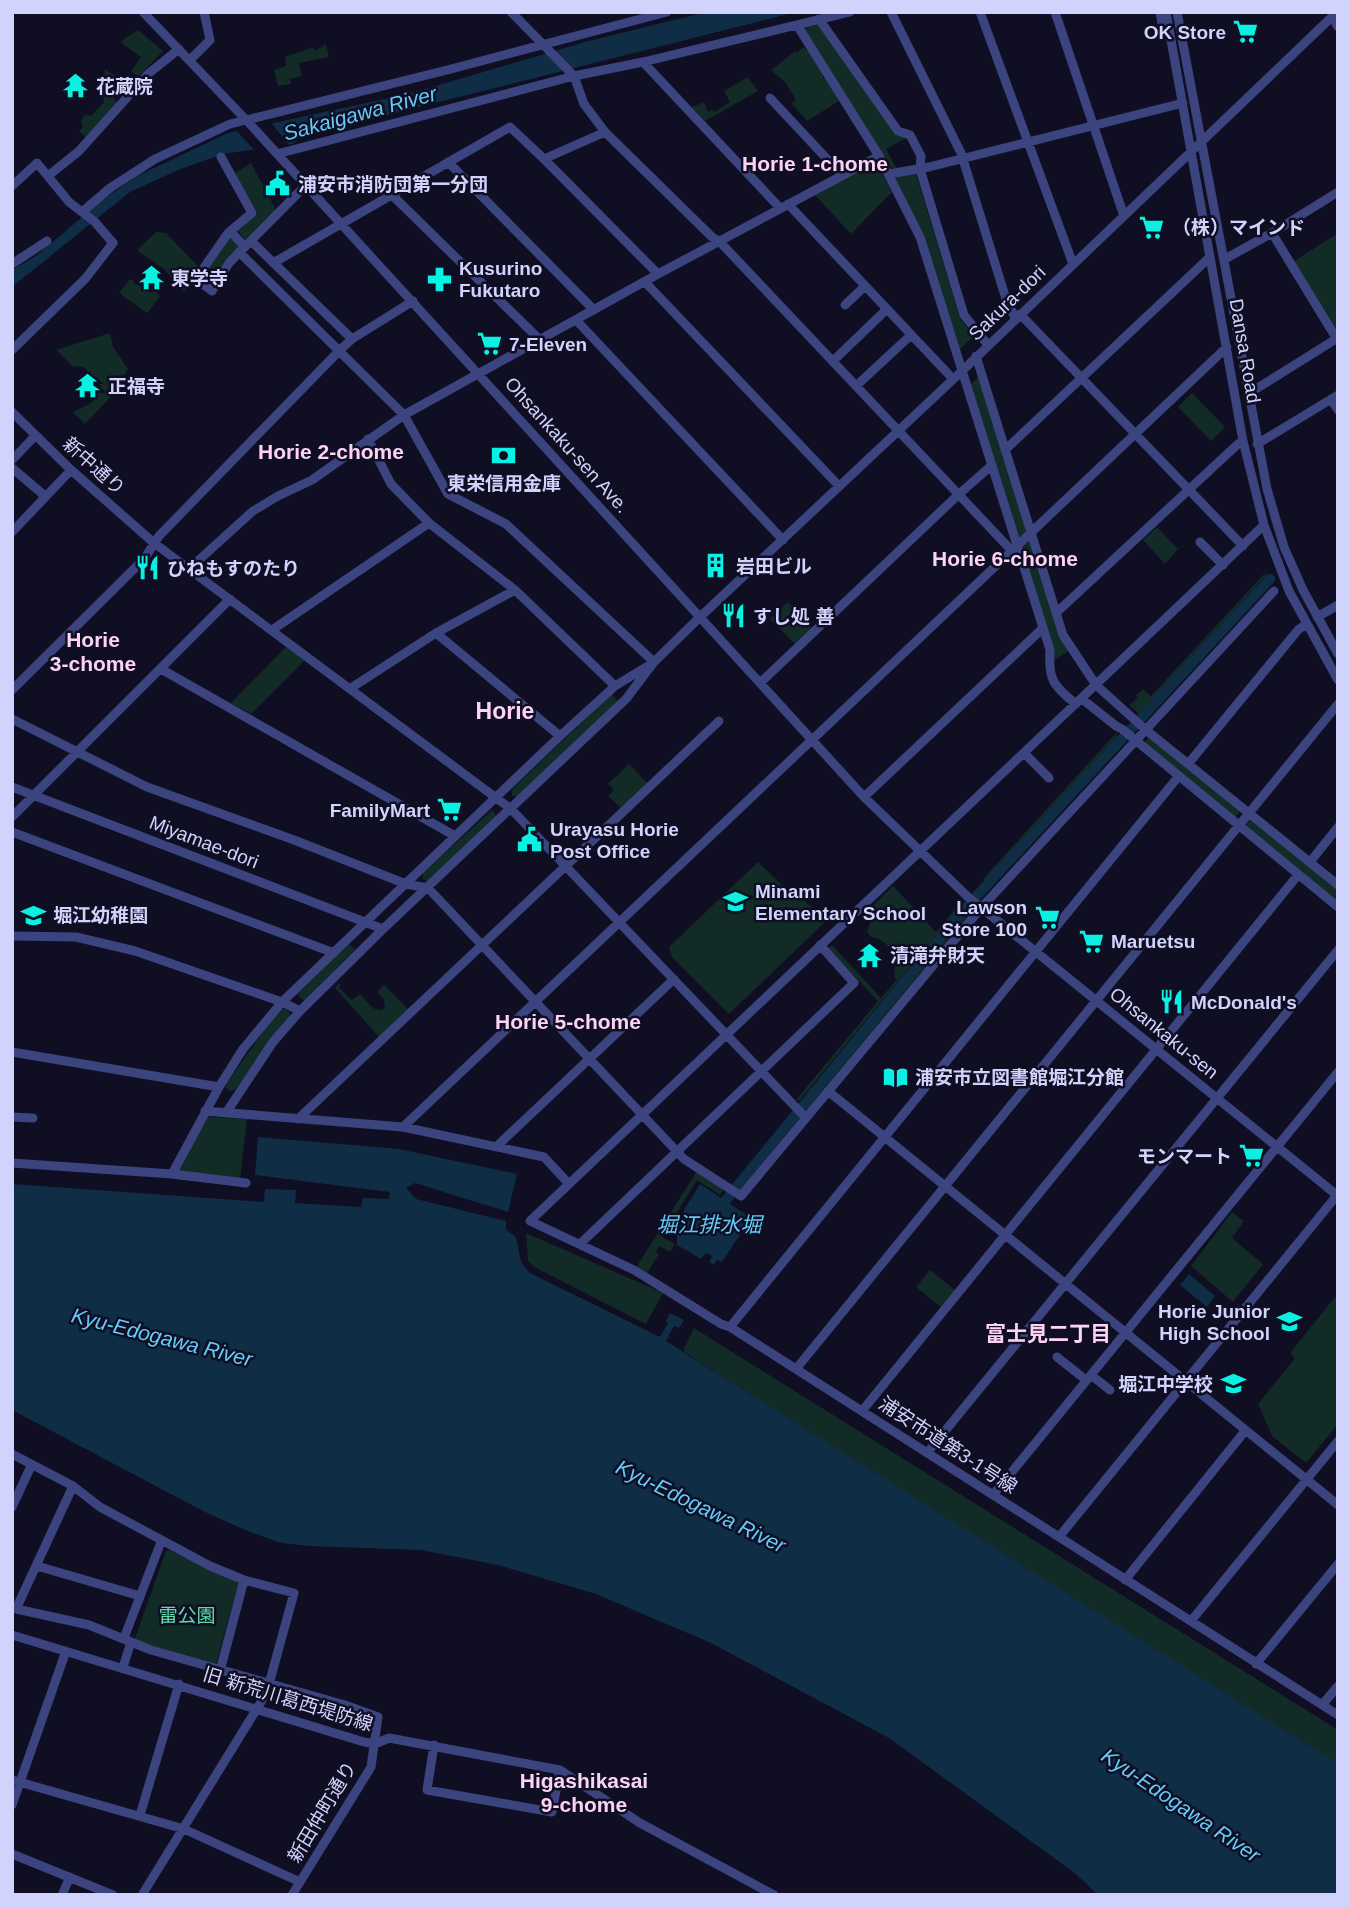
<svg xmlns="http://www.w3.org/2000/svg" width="1350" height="1907" font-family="Arial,'Noto Sans JP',sans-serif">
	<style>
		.green { fill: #122b26 }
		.water { fill: #0f2d45 }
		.pier { fill: #0f0e22 }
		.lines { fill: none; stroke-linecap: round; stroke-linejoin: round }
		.canal { stroke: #0f2d45; stroke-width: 10 }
		.minor { stroke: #3b447f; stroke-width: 9 }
		.labels { text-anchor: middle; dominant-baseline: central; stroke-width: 5; stroke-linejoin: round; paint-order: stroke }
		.poi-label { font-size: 19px; font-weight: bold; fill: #d1d3fd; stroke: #0f0e22; text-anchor: start }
		.street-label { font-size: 19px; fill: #d1d3fd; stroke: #0f0e22 }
		.park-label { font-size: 19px; fill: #60daa8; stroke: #0f0e22 }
		.water-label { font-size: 21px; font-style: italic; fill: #63cbf9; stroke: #0f0e22 }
		.neighbourhood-label { font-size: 21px; font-weight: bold; fill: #fdd3f5; stroke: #0f0e22 }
		.quarter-label { font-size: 23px; font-weight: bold; fill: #fdd3f5; stroke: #0f0e22 }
	</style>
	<rect width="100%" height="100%" fill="#0f0e22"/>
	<path class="green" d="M818,24L896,135L906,138L886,149L897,169L888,166L804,32L805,28Z
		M138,30L163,51L138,77L131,71L141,57L120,42Z
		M326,44L329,57L299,63L302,76L290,79L291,84L278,86L274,70L286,66L285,57L313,47L315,51Z
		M804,47L806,50L809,48L823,73V78L827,79L839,101L807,121L791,103L796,100L786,83L771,70L795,51L796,53Z
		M105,69L117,77L110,93L116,101V105L86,138L79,131L83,127L81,123L84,115L91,116L104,102L103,86Z
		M748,77L758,91L705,121L692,107L704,102L708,112L712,110L714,112L730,102L724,91Z
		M251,163L276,210L245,240L238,231L258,213L234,174Z
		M860,169L881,172L892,192L851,234L814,194Z
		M916,174L960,318L974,336L959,350L895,180L896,176Z
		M156,232L166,233L200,268L184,292L165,270L137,250Z
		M1338,233V336L1293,262Z
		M232,237L240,246L211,282L207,284L201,280V276L228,238Z
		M130,279L150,293L155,290L160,296L147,313L119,293Z
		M110,333L113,347L128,369L120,382L122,385L85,424L73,412L91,403L102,388L84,367L72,366L56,350Z
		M979,376L1027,530L1019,537L970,385Z
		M1192,393L1225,427L1211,441L1178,407Z
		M1157,527L1178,549L1165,564L1143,540Z
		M1030,540L1070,650L1053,661L1021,549Z
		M1265,573L1266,575L1139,714L1129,705L1138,698L1136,696L1143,689L1151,696Z
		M788,602L813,628L795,644L770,619Z
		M287,646L305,660L251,714L231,703Z
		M612,694L618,701L519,796H512V789Z
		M1117,732L1116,738L985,881L983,879Z
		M1150,736L1242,809L1235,818L1144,743Z
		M629,764L649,785L622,809L608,796L614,790L608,784Z
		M492,810L496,815V817L429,881L423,880V873Z
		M1251,818L1338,888V902L1245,826Z
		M758,862L786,889L791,886L825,922L729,1014L672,957L669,947Z
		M893,886L936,932L956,908L958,909L799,1101L796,1100L878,1001L828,948L832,945L881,998L897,979L894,977C894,972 896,965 895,960C894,948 881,938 871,937L867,931L870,924L869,914L872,915L868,910Z
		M967,914L966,918L808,1109L805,1108Z
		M349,944L355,949L304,1001L297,994Z
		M339,983L341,985L339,988L352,1000L360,994C367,1001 374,1015 385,1008L384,999L377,992L384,985L408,1009L379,1037L335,988Z
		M281,1009H285L290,1012L289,1018L235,1090L229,1091L226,1088L227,1083L277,1012Z
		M209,1117L247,1119L240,1179L180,1171L179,1169L206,1118Z
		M697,1171L725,1188L720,1195L697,1180L662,1237L675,1244L670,1252L659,1246L656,1252L659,1254L647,1273L637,1266Z
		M1232,1212L1244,1221L1232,1238L1263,1264L1233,1302L1191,1266Z
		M526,1233L663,1293L646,1324L536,1268L528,1261Z
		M930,1270L955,1290L941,1307L916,1287Z
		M1335,1297L1338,1299V1424L1306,1463L1272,1436L1258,1404L1295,1358L1290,1353Z
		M694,1328L1338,1730V1773L683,1351Z
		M171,1550L208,1570L236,1581L238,1585L216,1664L134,1641L166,1551Z"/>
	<path class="water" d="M706,12H797L300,137L293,144L223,154L178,170L130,192L12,287V270L36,256L101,201L137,176L228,133L412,93L585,42Z
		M258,1137L399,1149L517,1174L508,1212L415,1183L406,1188L416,1199L506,1221V1230L516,1237L521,1262L530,1273L660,1337L668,1323L666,1321L670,1313L684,1320L679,1328L674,1326L666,1341L1338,1764V1895H1098L1076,1874L889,1738L711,1643L596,1594L498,1565L421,1550L309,1546L281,1543L245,1530L203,1511L12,1410V1184L264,1202L265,1189L296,1190L295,1203L361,1207L363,1198L389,1199L390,1192L255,1175Z
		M700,1184L751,1218L722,1262L717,1260L714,1265L709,1262L712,1256L706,1253L701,1259L677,1245V1233L673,1228Z
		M1189,1274L1215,1296L1207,1307L1180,1285Z"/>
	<path class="pier" d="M269,120L290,146L257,153L234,128Z"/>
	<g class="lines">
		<path class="canal" d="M725,1201L961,913L1270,579"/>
		<path class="minor" d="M143,12L249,123L864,797L968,897L1338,1196
			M850,12L643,62L574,76L584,104L605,132L712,237L720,242L1012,551
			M891,12L961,153L1006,299L1015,318
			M980,12L1073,264
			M1055,12L1124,216
			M1160,12L1163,30L1167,33
			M1166,12L1243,441L1264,525L1289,591L1338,680
			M1177,12L1267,489L1284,547L1303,590L1338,654
			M1332,17L1338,27
			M819,19L898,131L910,135L921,156L920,169L964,315L988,345
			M797,25L879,156L920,237L1050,650C1048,679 1053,686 1076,704
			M190,60L210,40L204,12
			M643,62L780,208
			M770,98L842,175
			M277,154L574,76L511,12
			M221,157L252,213L228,233L196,279L212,291L229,263L306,185
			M544,159L658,274
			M448,162L594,310
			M889,174L929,167L1183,103
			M48,176L79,151L148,74L179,49
			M12,186L37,163L69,202L95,222L113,243L85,279L12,350
			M392,195L540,340
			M788,204L953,379
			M82,212L110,188L155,159L230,124L451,69L667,12
			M230,231L245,247
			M1272,233L1338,341
			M251,241L352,339
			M239,252L404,415L448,494L506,524L654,662
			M1225,259L1272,233L1338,192
			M273,263L510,127L544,159L605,132
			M12,264L47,241
			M645,282L839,486
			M845,305L865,286
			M1020,314L1243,546
			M576,320L783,540
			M976,356L1063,635L1096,685L1146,730L1338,885
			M833,361L887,309
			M856,386L911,335
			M1248,394L1336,339
			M1331,399L1338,410
			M12,412L70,469L154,543L511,809L805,1117
			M368,439L391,484L429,523L515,590L615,686
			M1257,444L1338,395
			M1005,450L1210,257
			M12,460L35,436
			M12,468L45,496
			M1264,525L530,1221L634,1270L721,1324L730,1327L1338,1715
			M12,532L71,470
			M1200,542L1223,565
			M189,569L253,511L278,496L312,480L404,415L658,274L879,156
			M1056,613L1238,444L1243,441
			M1317,617L1338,605
			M272,630L429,523
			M436,633L560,736
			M161,669L455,836
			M760,683L958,495L992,465
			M351,688L436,633L515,590
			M12,690L144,559L159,536L340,350L352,339L413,301
			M1082,699L1116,726L1122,729L1338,907
			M12,719L147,787L294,840L406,884L428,888L684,1159L741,1196L981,908L1274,591
			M1024,753L1049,778
			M1188,764L1298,630L1306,624
			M12,787L383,929
			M864,797L1043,628
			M12,817L230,599
			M12,832L334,953
			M1310,862L1338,827
			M12,936L76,937L135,951L282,1002L300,1011
			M12,1052L219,1087
			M828,1091L1338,1505
			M205,1111L403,1127L544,1157L569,1184
			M226,1113L273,1042L300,1011L383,929L626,699L654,662L699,618L962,371L1337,12
			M12,1117L33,1118
			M298,1119L719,721
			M403,1127L1227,347
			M496,1147L674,979
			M12,1163L172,1174L219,1087L243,1049L282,1002L560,736L615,686L651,664
			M172,1174L246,1183
			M581,1243L854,983L820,945
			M730,1327L1178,777
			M1057,1357L1086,1380
			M796,1369L1338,704
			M1091,1375L1110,1390
			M862,1411L1298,875
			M927,1453L1338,950
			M12,1454L73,1486L100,1507L210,1566L244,1580L294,1593L269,1684L261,1702L142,1895
			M993,1495L1338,1072
			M12,1507L32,1464
			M1059,1537L1338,1194
			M37,1566L140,1596
			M1125,1580L1245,1431
			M12,1608L89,1625L151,1650L345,1705L378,1717L371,1767L292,1895
			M16,1609L73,1486
			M1191,1621L1338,1441
			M12,1635L364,1742L375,1744L389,1738L560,1770L640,1823L774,1895
			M124,1638L161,1542
			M1256,1664L1338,1564
			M123,1667L131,1642
			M220,1671L244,1580
			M1322,1705L1338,1686
			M434,1745L427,1790L552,1812L560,1770
			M12,1780L184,1829L300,1882
			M12,1805L66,1651
			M140,1815L179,1684
			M12,1854L113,1895
			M62,1895L70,1877"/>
	</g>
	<defs>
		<symbol id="supermarket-bare" viewBox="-9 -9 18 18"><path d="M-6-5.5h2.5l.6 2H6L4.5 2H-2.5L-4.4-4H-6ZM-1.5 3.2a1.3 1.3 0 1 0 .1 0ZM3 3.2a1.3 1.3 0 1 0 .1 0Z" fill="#09f1e3" stroke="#0f0e22" stroke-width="2.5" paint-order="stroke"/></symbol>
		<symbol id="temple-bare" viewBox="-9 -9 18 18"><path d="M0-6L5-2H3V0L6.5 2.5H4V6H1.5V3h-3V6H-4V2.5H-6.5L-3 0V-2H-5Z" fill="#09f1e3" stroke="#0f0e22" stroke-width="2.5" paint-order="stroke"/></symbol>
		<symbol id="civic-bare" viewBox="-9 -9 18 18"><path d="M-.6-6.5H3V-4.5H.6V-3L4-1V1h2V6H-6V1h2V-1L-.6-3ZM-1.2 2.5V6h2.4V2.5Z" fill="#09f1e3" stroke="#0f0e22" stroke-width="2.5" paint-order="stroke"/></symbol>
		<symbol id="pharmacy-bare" viewBox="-9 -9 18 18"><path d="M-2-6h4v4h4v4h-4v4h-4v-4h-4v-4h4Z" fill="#09f1e3" stroke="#0f0e22" stroke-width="2.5" paint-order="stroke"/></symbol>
		<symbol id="bank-bare" viewBox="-9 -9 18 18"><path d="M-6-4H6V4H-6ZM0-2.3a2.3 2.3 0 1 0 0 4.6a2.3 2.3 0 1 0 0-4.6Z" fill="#09f1e3" stroke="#0f0e22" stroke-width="2.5" paint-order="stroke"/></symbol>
		<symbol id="building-bare" viewBox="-9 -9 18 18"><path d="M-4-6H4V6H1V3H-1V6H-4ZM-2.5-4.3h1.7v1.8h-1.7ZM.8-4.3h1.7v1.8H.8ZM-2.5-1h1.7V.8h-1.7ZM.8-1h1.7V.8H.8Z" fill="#09f1e3" stroke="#0f0e22" stroke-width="2.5" paint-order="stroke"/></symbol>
		<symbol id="restaurant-bare" viewBox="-9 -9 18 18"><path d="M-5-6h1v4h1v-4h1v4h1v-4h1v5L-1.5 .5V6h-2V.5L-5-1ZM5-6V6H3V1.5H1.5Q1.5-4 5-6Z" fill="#09f1e3" stroke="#0f0e22" stroke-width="2.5" paint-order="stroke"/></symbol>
		<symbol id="school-bare" viewBox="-9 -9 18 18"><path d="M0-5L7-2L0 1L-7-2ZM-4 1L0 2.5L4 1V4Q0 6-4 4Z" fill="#09f1e3" stroke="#0f0e22" stroke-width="2.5" paint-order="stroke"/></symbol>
		<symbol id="library-bare" viewBox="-9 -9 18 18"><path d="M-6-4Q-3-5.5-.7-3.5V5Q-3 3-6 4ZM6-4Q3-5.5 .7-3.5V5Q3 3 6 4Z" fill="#09f1e3" stroke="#0f0e22" stroke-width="2.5" paint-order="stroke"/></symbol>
	</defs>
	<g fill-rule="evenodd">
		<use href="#supermarket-bare" x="1228" y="14" width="35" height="35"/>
		<use href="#temple-bare" x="58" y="68" width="35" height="35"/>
		<use href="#civic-bare" x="260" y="166" width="35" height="35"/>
		<use href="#supermarket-bare" x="1134" y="210" width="35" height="35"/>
		<use href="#temple-bare" x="134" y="260" width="35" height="35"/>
		<use href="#pharmacy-bare" x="422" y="262" width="35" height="35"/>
		<use href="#supermarket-bare" x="472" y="326" width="35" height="35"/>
		<use href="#temple-bare" x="70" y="368" width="35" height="35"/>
		<use href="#bank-bare" x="486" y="438" width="35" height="35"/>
		<use href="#building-bare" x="698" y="548" width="35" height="35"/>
		<use href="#restaurant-bare" x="130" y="550" width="35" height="35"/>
		<use href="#restaurant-bare" x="716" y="598" width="35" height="35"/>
		<use href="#supermarket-bare" x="432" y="792" width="35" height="35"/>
		<use href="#civic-bare" x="512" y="822" width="35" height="35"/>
		<use href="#school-bare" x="718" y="884" width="35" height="35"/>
		<use href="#school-bare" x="16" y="898" width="35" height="35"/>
		<use href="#supermarket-bare" x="1030" y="900" width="35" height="35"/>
		<use href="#supermarket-bare" x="1074" y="924" width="35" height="35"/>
		<use href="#temple-bare" x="852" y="938" width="35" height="35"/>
		<use href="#restaurant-bare" x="1154" y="984" width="35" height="35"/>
		<use href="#library-bare" x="878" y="1060" width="35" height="35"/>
		<use href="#supermarket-bare" x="1234" y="1138" width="35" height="35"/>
		<use href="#school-bare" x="1272" y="1304" width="35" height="35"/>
		<use href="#school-bare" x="1216" y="1366" width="35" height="35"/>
	</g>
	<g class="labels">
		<g class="poi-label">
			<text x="1226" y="32" text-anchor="end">OK Store</text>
			<text x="96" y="86">花蔵院</text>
			<text x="298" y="184">浦安市消防団第一分団</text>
			<text x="1172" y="227">（株）マインド</text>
			<text x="459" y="268">Kusurino<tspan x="459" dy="22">Fukutaro</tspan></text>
			<text x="171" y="278">東学寺</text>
			<text x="509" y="344">7-Eleven</text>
			<text x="108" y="386">正福寺</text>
			<text x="504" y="483" text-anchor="middle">東栄信用金庫</text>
			<text x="736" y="566">岩田ビル</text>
			<text x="167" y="568">ひねもすのたり</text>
			<text x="753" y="616">すし処 善</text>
			<text x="430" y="810" text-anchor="end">FamilyMart</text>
			<text x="550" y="829">Urayasu Horie<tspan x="550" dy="22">Post Office</tspan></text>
			<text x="755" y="891">Minami<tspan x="755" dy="22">Elementary School</tspan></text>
			<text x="1027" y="907" text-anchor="end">Lawson<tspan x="1027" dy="22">Store 100</tspan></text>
			<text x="53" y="915">堀江幼稚園</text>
			<text x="1111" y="941">Maruetsu</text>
			<text x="890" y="955">清滝弁財天</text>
			<text x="1191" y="1002">McDonald's</text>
			<text x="915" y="1077">浦安市立図書館堀江分館</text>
			<text x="1232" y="1156" text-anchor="end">モンマート</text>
			<text x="1270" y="1311" text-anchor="end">Horie Junior<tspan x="1270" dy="22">High School</tspan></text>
			<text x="1213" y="1384" text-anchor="end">堀江中学校</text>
		</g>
		<g class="street-label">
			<text transform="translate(1007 303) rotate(-44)">Sakura-dori</text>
			<text transform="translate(1245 351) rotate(80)">Dansa Road</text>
			<text transform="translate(567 445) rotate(48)">Ohsankaku-sen Ave.</text>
			<text transform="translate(94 466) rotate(42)">新中通り</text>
			<text transform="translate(204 842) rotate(21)">Miyamae-dori</text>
			<text transform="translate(1164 1033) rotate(39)">Ohsankaku-sen</text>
			<text transform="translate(948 1445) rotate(33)">浦安市道第3-1号線</text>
			<text transform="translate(288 1699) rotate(17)">旧 新荒川葛西堤防線</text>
			<text transform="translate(322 1812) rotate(-59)">新田仲町通り</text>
		</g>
		<g class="park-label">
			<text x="187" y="1615">雷公園</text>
		</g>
		<g class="water-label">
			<text transform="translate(360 113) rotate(-15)">Sakaigawa River</text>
			<text x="709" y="1224">堀江排水堀</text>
			<text transform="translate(162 1337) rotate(14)">Kyu-Edogawa River</text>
			<text transform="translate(701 1506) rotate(26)">Kyu-Edogawa River</text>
			<text transform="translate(1181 1805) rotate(34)">Kyu-Edogawa River</text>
		</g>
		<g class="neighbourhood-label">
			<text x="815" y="163">Horie 1-chome</text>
			<text x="331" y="451">Horie 2-chome</text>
			<text x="1005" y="558">Horie 6-chome</text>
			<text x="93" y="639">Horie<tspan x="93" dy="24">3-chome</tspan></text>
			<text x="568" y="1021">Horie 5-chome</text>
			<text x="1048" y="1333">富士見二丁目</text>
			<text x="584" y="1780">Higashikasai<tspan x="584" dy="24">9-chome</tspan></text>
		</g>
		<g class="quarter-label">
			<text x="505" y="711">Horie</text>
		</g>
	</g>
	<rect width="1350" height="1907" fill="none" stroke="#d1d3fd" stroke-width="28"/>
</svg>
